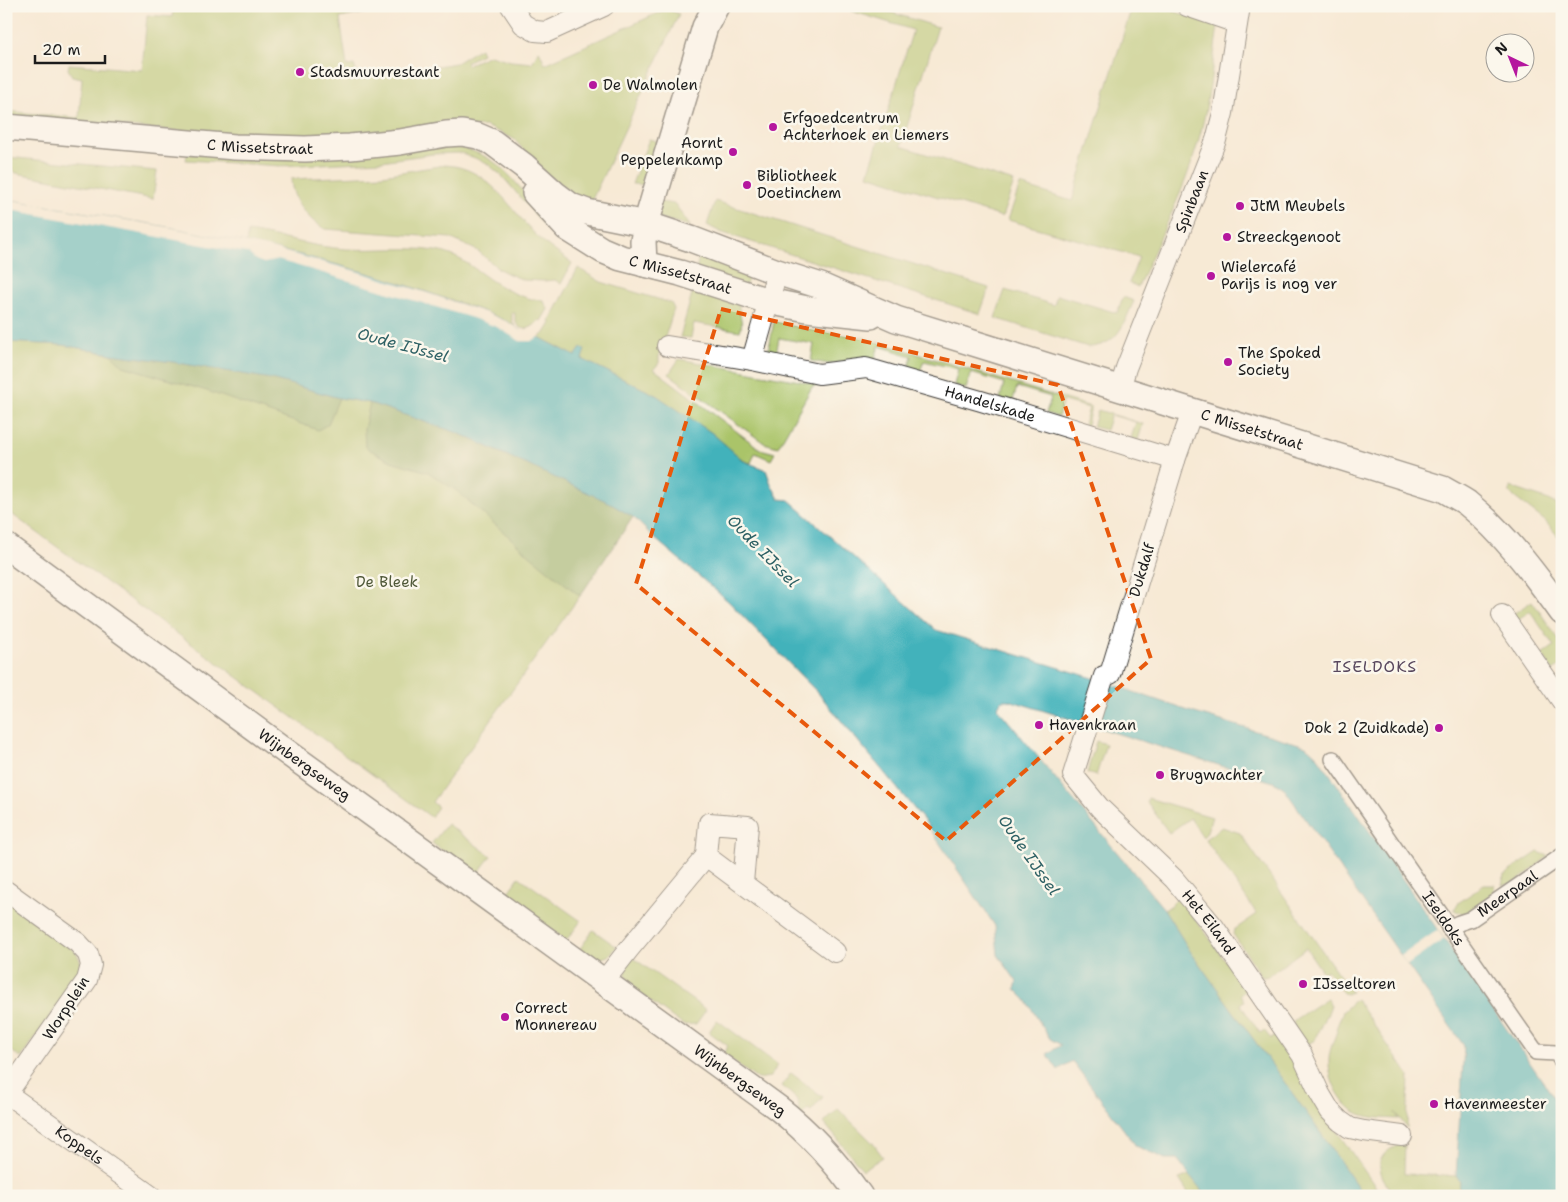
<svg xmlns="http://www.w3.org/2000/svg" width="1568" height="1202" font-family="'Shantell Sans',sans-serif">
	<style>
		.green { fill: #aac469; stroke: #637042 }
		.forest { fill: #87aa5d; stroke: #52633c }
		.water { fill: #42b2bb; stroke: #2f676c }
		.pier { fill: #f7ead5 }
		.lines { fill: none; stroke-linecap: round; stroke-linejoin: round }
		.pedestrian-casing { stroke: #3d3b38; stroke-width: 18 }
		.minor-casing { stroke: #3d3b38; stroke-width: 22 }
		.tertiary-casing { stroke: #3d3b38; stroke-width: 28 }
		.pedestrian { stroke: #fff; stroke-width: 15 }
		.minor { stroke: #fff; stroke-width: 20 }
		.tertiary { stroke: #fff; stroke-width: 25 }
		.marked { fill: none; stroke: #e8590c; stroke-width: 4; stroke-dasharray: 10 6; stroke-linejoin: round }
		.poi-dot { fill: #b5179e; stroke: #fbf7ec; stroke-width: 2 }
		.labels { text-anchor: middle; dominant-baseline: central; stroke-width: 5; stroke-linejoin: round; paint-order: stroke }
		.poi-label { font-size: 15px; fill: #1c1c1c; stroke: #fbf7ec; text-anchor: start }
		.street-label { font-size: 15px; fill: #1c1c1c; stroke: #fbf7ec }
		.park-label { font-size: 15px; fill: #4e5737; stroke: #fbf7ec }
		.water-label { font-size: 16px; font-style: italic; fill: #2d6064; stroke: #fbf7ec }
		.neighbourhood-label { font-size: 16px; letter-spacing: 1px; fill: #59485e; stroke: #fbf7ec }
	</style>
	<rect width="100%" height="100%" fill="#fbf7ec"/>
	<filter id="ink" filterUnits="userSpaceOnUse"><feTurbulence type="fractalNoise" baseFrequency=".02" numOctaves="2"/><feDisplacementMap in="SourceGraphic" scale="10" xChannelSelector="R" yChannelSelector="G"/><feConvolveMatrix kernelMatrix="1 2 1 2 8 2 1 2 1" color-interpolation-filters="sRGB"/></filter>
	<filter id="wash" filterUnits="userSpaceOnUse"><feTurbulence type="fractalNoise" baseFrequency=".0096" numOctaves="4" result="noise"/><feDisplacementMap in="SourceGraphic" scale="20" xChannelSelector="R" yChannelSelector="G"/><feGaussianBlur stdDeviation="1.12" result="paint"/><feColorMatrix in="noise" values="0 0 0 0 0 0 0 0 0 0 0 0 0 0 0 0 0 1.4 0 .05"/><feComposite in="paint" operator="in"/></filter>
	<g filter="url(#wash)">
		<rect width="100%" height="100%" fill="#f7ead5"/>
		<path class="green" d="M174,6H400L340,18L347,66L354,65L356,71L367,77L456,63L480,48L482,54L466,62L467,65L490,55L511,61L532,63L539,50L545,64L667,9L679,14L589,206L541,170L514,139L486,126L348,136L253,137L6,117V111L79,118L82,78L72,76L68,69L69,64L142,70L147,15L172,17Z
			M853,6H870L938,27L901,146L1014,182L1002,217L868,175L913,30L851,11Z
			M1132,6H1158L1218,26C1212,66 1209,107 1197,146C1183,194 1158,241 1138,287L1129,283L1139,257L1008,220L1020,185L1072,201Z
			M649,139L657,141L661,152L650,185L632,184Z
			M451,146C500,154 508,176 539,209C549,220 562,230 574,240L570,246L544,225L502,176L489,165L475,158L461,153L433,154L381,161L281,166L186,160L187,154Z
			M6,157L157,171L153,199L16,173L6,165Z
			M445,165C490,167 509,209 538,237C548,247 561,255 572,263L561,284L555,280L544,281L524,280L509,274L499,269L478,251L450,238L325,229C307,219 292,201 291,179L383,175Z
			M715,201L989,288L980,314L720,232L707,225Z
			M660,202L675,204L690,226L656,217Z
			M248,232C281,237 313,247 346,249C378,251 414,245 445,253C467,259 484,278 504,288C511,292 520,296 528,298C533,300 538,299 543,300L548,309L541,321L539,320C529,334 513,331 515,313H512V321L515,326C492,313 466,305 441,297C377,274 312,257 246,243Z
			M700,252L751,271L745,287L696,270Z
			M578,268L601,282L671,303L674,309L659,356V363L654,369L760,449L775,453L771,460L755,453L751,463L744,461L656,395L581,359L584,350L575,356L539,337L545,333L551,323L550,321Z
			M694,287L740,300C736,311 745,321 740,331L694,323L691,338L680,337Z
			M1005,290L1054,305L1057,295L1117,313L1123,297L1134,301C1123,325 1118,346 1088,347L995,318Z
			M774,321L805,329L862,337L1091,407L1087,425L1084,424L1089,408L1063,401L1058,417L1046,413L1051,397L1017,387L1012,403L1000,399L1004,383L971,373L966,389L954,385L958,369L924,361L919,374L908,371L912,356L879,346L874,361L857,359L829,364L811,361L814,344L779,338L776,354L768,353Z
			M6,342L63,345L111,354L173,362L272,379L339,398L370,403L514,458L606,501L633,517L580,596L432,802L438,807L431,817L6,510Z
			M679,359L822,385L812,387L778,447L764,443L669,374Z
			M1098,410L1143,424L1138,440L1131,438L1136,422L1111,415L1106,430L1093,427Z
			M1510,487L1546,499L1562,507V541L1545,521L1510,494Z
			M1532,601L1562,644V665L1553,671L1542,655L1554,646L1530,611L1517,620L1513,614Z
			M1096,741L1106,744L1096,776L1087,773Z
			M1148,798L1212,817L1206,834L1203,837L1190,818L1169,833L1147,802Z
			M447,824L491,856L476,876L432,843Z
			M1222,827L1240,833L1351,992L1347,994L1343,993L1327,970L1323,973L1306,948L1268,976L1265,977L1261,975L1233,934L1234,930L1257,914L1205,839Z
			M1538,852L1549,856L1514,884L1502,885L1504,875Z
			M519,877L581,921L566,941L505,896Z
			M1484,885H1495L1493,893L1465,915L1454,910L1458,903Z
			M1178,898L1205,932L1246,990L1240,994L1244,1001L1240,1004L1260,1033L1264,1030L1271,1039L1278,1034L1299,1073L1302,1071L1331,1123L1382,1196H1364L1313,1122L1190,951L1164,909H1166L1173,904L1172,903Z
			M6,900L76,952L81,962V972L21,1058L6,1047Z
			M593,930L617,947L609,956L595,960L579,950Z
			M632,957L706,1010L696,1024L683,1025L632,988C623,975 624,970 632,957Z
			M1327,998L1331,1005L1327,1016L1326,1015L1314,1041L1310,1042V1044H1306L1293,1025L1294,1020Z
			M1356,999L1409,1076L1407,1128L1395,1112L1399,1119C1384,1118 1367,1119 1354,1111C1339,1101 1328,1077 1329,1060C1329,1050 1334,1040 1337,1031L1336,1029L1343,1011Z
			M717,1020L778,1065L770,1077L757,1079L723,1054L728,1046L709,1032Z
			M791,1073L823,1097L811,1111L808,1109L802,1115L799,1113L798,1100L782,1086Z
			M838,1109L872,1142L883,1157L863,1170L824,1123Z
			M1399,1145H1405L1404,1174L1456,1176L1460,1182L1458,1196H1394C1381,1177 1368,1157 1399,1145Z
			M1190,1175L1206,1196H1190L1179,1179Z"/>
		<path class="forest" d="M111,354L173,362L272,379L339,398L328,424L318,430L207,391L123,366Z
			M370,403L458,433L606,501L633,517L580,596L532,557L457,491L428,472L391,461L365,447L364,429Z"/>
		<path class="water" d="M6,199L173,228L246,243L301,255L382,277L487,313L508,322L521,331L539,337L575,356L581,348L585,350L582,359L656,395L712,433L744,461L766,470L771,484L779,499L789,500L936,630L1093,678L1195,713L1306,746L1318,757L1562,1109V1193L1558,1196H1458L1460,1182L1456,1176L1464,1046L1283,787L1273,782L1009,700H1002L998,707L999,710L1164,909L1190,951L1313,1122L1364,1196H1206L1177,1159H1165L1136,1146L1072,1061L1058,1070L1047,1054L1061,1045L1050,1039L1026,1000L1015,989L1017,982L998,955L995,926L926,823L819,694L728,601L652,536L633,517L606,501L458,433L370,403L339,398L272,379L173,362L111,354L63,345L6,342Z"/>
		<path class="pier" d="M6,199L173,228L267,247L355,271L424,292L487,313L508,322L521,331H530L541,336L531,341H520L497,327L473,318L320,272L278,260L264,263L256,260L248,253L6,209Z
			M1438,930L1444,939L1407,965L1401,956Z"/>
	</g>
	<g filter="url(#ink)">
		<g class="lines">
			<defs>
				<g id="pedestrian">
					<path id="s1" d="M1333,759L1536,1052L1556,1053L1562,1061"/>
					<path id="s2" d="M1449,928L1459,923L1471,919L1562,856"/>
				</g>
				<g id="minor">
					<path d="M511,6L523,24L535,31L547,32L604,6"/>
					<path d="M1187,6L1237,23"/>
					<path id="s3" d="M667,346L752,360L819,374L866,368L981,401L1175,460"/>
					<path d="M752,360L777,272"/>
					<path id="s4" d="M1120,389L1126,368L1216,140L1223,113L1240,6"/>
					<path id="s5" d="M1192,412L1175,460L1110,674L1104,676L1073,775L1100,808L1174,879L1214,927L1302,1055L1320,1094L1330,1111L1340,1121L1350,1128L1364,1131L1402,1136"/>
					<path d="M1502,615L1562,701"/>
					<path d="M743,883L748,826L709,823L706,856L835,952"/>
					<path d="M6,891L78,943L88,954L91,965L87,980L6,1095"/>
					<path d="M604,981L629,949L706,856"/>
					<path id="s6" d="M6,1093L151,1196"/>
				</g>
				<g id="tertiary">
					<path id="s7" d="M6,127L235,147L305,149L350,147L400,142L446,134L462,133L478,136L492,142L524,166L555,194L571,206L587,212L646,224L691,239L777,272L821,286L896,319L1443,489C1451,494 1460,498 1467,503C1504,533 1534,573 1562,612"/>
					<path id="s8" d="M535,193L567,228L602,250L621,258L680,273L768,301L807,309L871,316"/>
					<path d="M644,264L643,241L646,224L705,27L716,6"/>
					<path id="s9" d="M6,546L284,750L778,1108C810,1133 836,1162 860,1196"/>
				</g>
			</defs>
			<use href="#pedestrian" class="pedestrian-casing"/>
			<use href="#minor" class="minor-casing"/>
			<use href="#tertiary" class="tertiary-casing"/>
			<use href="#pedestrian" class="pedestrian"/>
			<use href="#minor" class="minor"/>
			<use href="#tertiary" class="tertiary"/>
		</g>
	</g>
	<path d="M0 0H1568V1202H0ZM721,309L1058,385L1151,659L946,841L636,584Z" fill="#f7ead5" fill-opacity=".55" fill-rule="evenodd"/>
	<path class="marked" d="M721,309L1058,385L1151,659L946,841L636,584Z"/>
	<g class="poi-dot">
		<circle cx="300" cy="72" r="5"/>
		<circle cx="593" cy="85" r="5"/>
		<circle cx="773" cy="127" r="5"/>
		<circle cx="733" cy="152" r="5"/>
		<circle cx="747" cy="185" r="5"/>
		<circle cx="1240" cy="206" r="5"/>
		<circle cx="1227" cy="237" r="5"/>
		<circle cx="1211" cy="276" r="5"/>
		<circle cx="1228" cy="362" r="5"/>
		<circle cx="1039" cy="725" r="5"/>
		<circle cx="1439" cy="728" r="5"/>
		<circle cx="1160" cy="775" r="5"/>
		<circle cx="1303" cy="984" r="5"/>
		<circle cx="505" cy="1017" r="5"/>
		<circle cx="1434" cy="1104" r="5"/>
	</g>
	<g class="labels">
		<g class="poi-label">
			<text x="310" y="72">Stadsmuurrestant</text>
			<text x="603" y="85">De Walmolen</text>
			<text x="783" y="118">Erfgoedcentrum<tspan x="783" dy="17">Achterhoek en Liemers</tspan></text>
			<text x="723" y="143" text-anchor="end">Aornt<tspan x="723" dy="17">Peppelenkamp</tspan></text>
			<text x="757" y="176">Bibliotheek<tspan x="757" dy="17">Doetinchem</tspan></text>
			<text x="1250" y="206">JtM Meubels</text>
			<text x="1237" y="237">Streeckgenoot</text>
			<text x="1221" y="267">Wielercafé<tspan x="1221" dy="17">Parijs is nog ver</tspan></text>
			<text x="1238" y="353">The Spoked<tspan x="1238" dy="17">Society</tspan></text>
			<text x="1049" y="725">Havenkraan</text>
			<text x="1429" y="728" text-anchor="end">Dok 2 (Zuidkade)</text>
			<text x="1170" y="775">Brugwachter</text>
			<text x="1313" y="984">IJsseltoren</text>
			<text x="515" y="1008">Correct<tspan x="515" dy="17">Monnereau</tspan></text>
			<text x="1444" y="1104">Havenmeester</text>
		</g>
		<g class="street-label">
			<text stroke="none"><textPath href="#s7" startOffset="255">C Missetstraat</textPath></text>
			<text stroke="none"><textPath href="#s4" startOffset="201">Spinbaan</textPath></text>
			<text stroke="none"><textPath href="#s8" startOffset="171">C Missetstraat</textPath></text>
			<text stroke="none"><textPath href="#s3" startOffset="331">Handelskade</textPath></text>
			<text stroke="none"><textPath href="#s7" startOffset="1309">C Missetstraat</textPath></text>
			<text transform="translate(1142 570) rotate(-73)">Dukdalf</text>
			<text stroke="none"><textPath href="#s9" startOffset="370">Wijnbergseweg</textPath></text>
			<text stroke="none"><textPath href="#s2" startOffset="68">Meerpaal</textPath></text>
			<text stroke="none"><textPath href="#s1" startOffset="194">Iseldoks</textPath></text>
			<text stroke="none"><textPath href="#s5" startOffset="585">Het Eiland</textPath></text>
			<text transform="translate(66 1008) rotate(-57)">Worpplein</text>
			<text stroke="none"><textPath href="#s9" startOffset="908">Wijnbergseweg</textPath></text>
			<text stroke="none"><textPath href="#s6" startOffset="90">Koppels</textPath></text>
		</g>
		<g class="park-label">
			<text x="387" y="582">De Bleek</text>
		</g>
		<g class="water-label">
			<text transform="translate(403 345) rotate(15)">Oude IJssel</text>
			<text transform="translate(763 551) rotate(46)">Oude IJssel</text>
			<text transform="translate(1029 855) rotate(55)">Oude IJssel</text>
		</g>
		<g class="neighbourhood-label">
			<text x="1375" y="666">ISELDOKS</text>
		</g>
	</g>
	<rect width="1568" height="1202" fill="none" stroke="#fbf7ec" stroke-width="25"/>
	<g transform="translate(1510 58) rotate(317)"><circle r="24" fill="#fbf7ec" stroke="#a29f99"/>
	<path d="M0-4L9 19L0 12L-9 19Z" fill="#b5179e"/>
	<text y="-8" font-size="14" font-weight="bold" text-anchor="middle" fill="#1c1c1c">N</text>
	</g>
	<path d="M35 55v8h70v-8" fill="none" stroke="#1c1c1c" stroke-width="2.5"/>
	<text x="42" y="55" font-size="15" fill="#1c1c1c" stroke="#fbf7ec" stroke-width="4" paint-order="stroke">20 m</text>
</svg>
